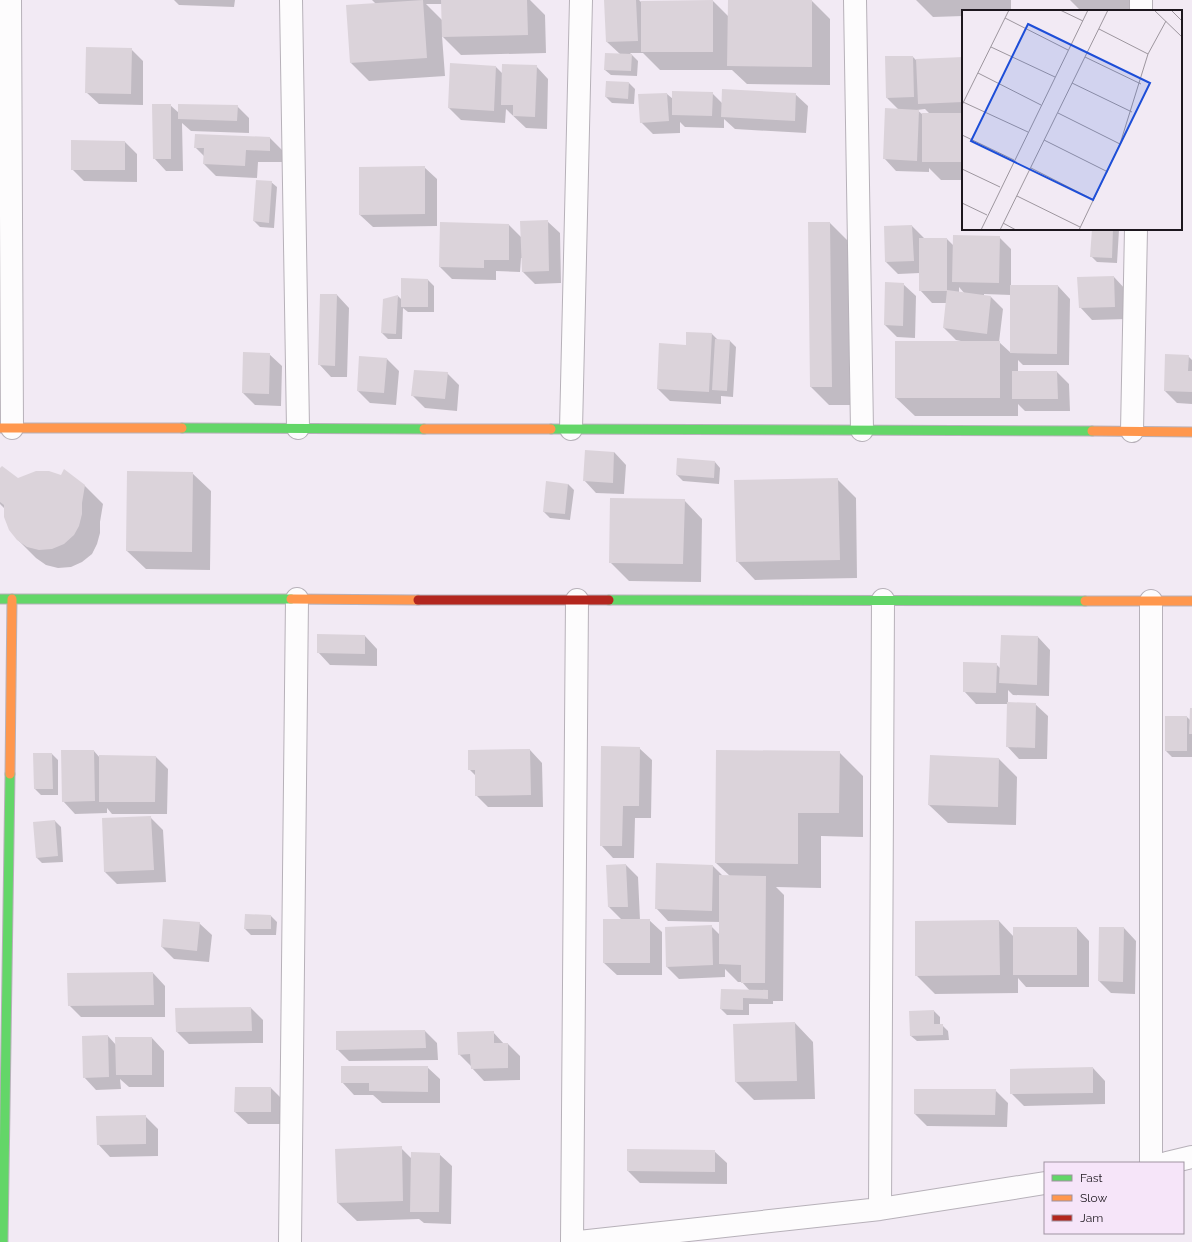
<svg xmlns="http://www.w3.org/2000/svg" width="1192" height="1242" font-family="Raleway,sans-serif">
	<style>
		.shadow { fill: #0003; fill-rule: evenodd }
		.building { fill: #dbd3da }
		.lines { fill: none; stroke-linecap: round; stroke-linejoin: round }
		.street-casing { stroke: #b7b1b9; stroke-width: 24 }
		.fast-casing { stroke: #b7b1b9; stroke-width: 11 }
		.slow-casing { stroke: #b7b1b9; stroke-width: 11 }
		.jam-casing { stroke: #b7b1b9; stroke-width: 11 }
		.street { stroke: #fdfcfd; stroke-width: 22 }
		.fast { stroke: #63d668; stroke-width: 9 }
		.slow { stroke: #ff974d; stroke-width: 9 }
		.jam { stroke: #b3261e; stroke-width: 9 }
		.inset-road { fill: none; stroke: #9d969e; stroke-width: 1 }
		.view { fill: #1d4ed8; fill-opacity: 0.15; stroke: #1d4ed8; stroke-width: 2 }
		.inset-edge { fill: none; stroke: #1d171e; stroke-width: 2 }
	</style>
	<rect width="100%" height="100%" fill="#f2eaf4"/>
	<path class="shadow" d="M174,0H235L234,7L179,5Z
		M372,0H530L545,15L546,53L461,55L442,36L445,76L369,81L351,63L376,4ZM426,4H442L443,21Z
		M605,0H639L641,2L713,1L729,17V0H811L830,19V85L747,84L732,70H660L643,53H630L638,61L637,76L611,75L605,70L620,54L607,42Z
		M916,0H1011V11H963V16L933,17Z
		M1070,0H1146L1145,11H1081Z
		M131,49L143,61V105L99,104L86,92Z
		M913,57L916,60L963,58V180H941L929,168V172L896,171L884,158L899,110L887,98ZM925,109L930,114H922L917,110Z
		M536,66L548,79L547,129L526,128L506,109L505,123L461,120L449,108L496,67L503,74Z
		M629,83L635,89L634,104L612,103L606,97Z
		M712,93L723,104L795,94L808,106L806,133L735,129L724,119V128L685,127L680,122V133L653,134L641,122L639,95L667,94L673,99Z
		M170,105L179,113L237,106L249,118V133L191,131L182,123L183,171H166L154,158Z
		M270,138L282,150V162H258L257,178L216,176L204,164V156L195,147Z
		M125,142L137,154V182L84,181L72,169Z
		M424,167L437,179V226L373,227L360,215Z
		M271,182L277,187L274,228L260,227L254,221Z
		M547,221L560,233L561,283L535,284L523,272L522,258H521L520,272L496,271V280L452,279L440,267L509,225L522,238Z
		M830,223L848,241L850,405H829L811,387Z
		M912,226L924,238L947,239L954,246L999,237L1011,249V286H1058L1070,299L1069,365H1023L1018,360V372H1057L1069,384L1070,411H1025L1018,404V416H915L896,398L961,342V341L956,340L944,328L947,303H932L920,290V273L898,274L886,262ZM959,287L965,294L959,293ZM984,294L1011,295V353L999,342L1003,309L991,297L984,296Z
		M1093,229L1119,230L1117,263L1097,262L1091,256Z
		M1114,277L1126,290L1127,319L1092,320L1080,307Z
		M428,280L434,286V312H408L403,308L402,339H388L382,333L398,296L402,300Z
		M903,284L916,296L915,338L897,337L885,325Z
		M321,295H337L349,308L347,377H331L319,364Z
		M687,333L712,334L718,340L730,341L736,347L733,397L721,396V404L670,401L658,389L687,346Z
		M269,354L282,366L281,406L255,405L243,393Z
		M1166,355L1188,356L1192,360V404L1177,403L1165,391Z
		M387,359L399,371L396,405L370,403L358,391Z
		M447,373L459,385L457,411L425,408L413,396Z
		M614,452L626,465L624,494L596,493L584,480Z
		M715,462L720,468L719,484L683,481L677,475Z
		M0,470L17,479L84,485L103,504L100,522V533L97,544L92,554L82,562L71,567L58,568L46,565L36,558L17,539L5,509L0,504Z
		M128,472L192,473L211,491L210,570L146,569L127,551Z
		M837,479L856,498L857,578L755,580L737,561Z
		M568,484L574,490L570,520L550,518L544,512Z
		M684,500L702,519L701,582L629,581L610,562Z
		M365,636L377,649V666L330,665L318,652Z
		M1038,637L1050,650L1049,696L1013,695L1008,690V703L1035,704L1048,716L1047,759H1019L1007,746L1008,704H976L964,691L996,664L1001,669Z
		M1192,709V757H1172L1166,751L1187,717L1191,721Z
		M639,748L652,760L651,818H635L634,858H613L601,845Z
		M530,750L542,763L543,807H488L476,795V776L469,769Z
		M94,751L100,758L156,757L168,769L167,814H112L107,808V813L75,814L63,801Z
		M839,752L863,776V837L821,836V888L776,887L784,895L783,1001H773V1004H749V1015H727L721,1009L750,991L742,982H738L725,969V977L679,979L667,967L666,928L711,926L720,935V922L668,921L656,908L713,866L723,876H730L716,863Z
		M34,754H52L58,760V795H41L35,789Z
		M931,756L999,759L1017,777L1016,825L948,823L929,805Z
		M151,818L163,830L166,882L117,884L105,872Z
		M55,821L61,827L63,862L42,863L36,857Z
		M626,865L638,877L640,920H649L662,932V975H617L604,963L622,920L609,907Z
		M271,916L277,922L276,935H251L245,929Z
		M999,921L1014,937L1077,928L1089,941V987H1026L1018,978V993L935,994L916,975Z
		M199,923L212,935L209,962L174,959L162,947Z
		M1100,928H1124L1136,941L1135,994L1111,993L1099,981Z
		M153,973L165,986V1017H81L69,1005Z
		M251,1008L263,1020V1043L189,1044L177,1032Z
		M934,1011L940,1017V1025H942L948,1031L949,1040L917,1041L911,1036Z
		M795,1023L813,1042L815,1099L754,1100L736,1082Z
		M425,1031L437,1043L438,1060L349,1061L337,1049V1032Z
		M493,1032L504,1044H508L520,1056V1080L484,1081L472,1068V1067L459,1054Z
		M108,1036L116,1045L152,1038L164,1051V1087H129L120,1079L121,1089L96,1090L84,1077Z
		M427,1067L440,1079V1103H382L373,1095H354L342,1082Z
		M1093,1068L1105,1081V1104L1024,1106L1011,1093Z
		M271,1088L283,1100V1124H248L235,1112Z
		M995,1090L1008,1103L1007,1127L927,1126L915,1114Z
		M145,1116L158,1129V1156L110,1157L98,1144Z
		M401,1148L412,1159L439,1154L452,1166L451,1224L424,1223L419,1219L357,1221L338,1203Z
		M714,1151L727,1163V1184L640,1183L628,1171Z"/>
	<path class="building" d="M423,0L427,58L350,63L346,5Z
		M441,0H527L528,35L442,37Z
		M604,0H636L638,41L606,42Z
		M713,0V52H641V1Z
		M728,0H812V67L727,66Z
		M86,47L132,48L131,94L85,93Z
		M605,53L632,54L631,71L604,70Z
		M885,56H913L914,97L886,98Z
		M963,57V102L918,104L916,59Z
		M450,63L496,66L494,111L448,108Z
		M502,64L537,65L535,117L513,116V105H501Z
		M606,81L629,82L628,99L605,97Z
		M722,89L796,93L795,121L721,117Z
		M672,91L713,92L712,116L672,115Z
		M667,93L669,121L640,123L638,94Z
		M152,104H171V159H153Z
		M178,104L238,105L237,121L178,119Z
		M885,108L919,110L917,161L883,159Z
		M922,113H963V162H922Z
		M195,134L270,137V151L246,150L245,166L203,164L204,148H194Z
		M71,140L125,141V170H71Z
		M425,166V214L359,215V167Z
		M256,180L272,181L269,223L253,221Z
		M548,220L549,271L522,272L520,221Z
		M440,222L509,224V260H484V268L439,267Z
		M808,222H830L832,387H810Z
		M912,225L914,261L885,262L884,226Z
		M1092,229H1113L1112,258L1090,257Z
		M953,235L1000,236L999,283L952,282Z
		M919,238H947V291H919Z
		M1114,276L1115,307L1079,308L1077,277Z
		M401,278L428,279V307H401Z
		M885,282L904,283L903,326L884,325Z
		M1010,285H1058L1057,354L1010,353Z
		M947,290L991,296L987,334L943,328Z
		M320,294H337L335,366L318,365Z
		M398,295L396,334L381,333L383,299Z
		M686,332L712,333L709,392L657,389L659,343L686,345Z
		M715,339L730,340L727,391L712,390Z
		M895,341H1000V398H895Z
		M243,352L270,353L269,394L242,393Z
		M1165,354L1189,355L1188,371H1192V392L1164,391Z
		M359,356L387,358L384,393L357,391Z
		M414,370L448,372L445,399L411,396Z
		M1012,371H1057L1058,399H1012Z
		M585,450L614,452L613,483L583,481Z
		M677,458L715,461L714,478L676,475Z
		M2,466L18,478L36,471H49L61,475L64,469L85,485L82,503V514L79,526L74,535L64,544L52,549L39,550L27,547L17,540L9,530L4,517V505L0,502V468Z
		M127,471L193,472L192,552L126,551Z
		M838,478L840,560L736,562L734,480Z
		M546,481L568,484L565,514L543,512Z
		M610,498L685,499L683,564L609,563Z
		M317,634L365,635V654L317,653Z
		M1001,635L1038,636L1037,685L999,683Z
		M963,662L997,663L996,693L963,692Z
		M1007,702L1036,703L1035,748L1006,747Z
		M1190,708H1192V734H1189Z
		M1165,716H1187V751H1165Z
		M601,746L640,747L639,806H623L622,846H600Z
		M530,749L531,795L475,796V770H468V750Z
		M61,750H94L95,801L62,802Z
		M716,750L840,751L839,813H798V864L715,863Z
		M33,753H52L53,789H34Z
		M99,755L156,756L155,802H99Z
		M930,755L999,758L998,807L928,805Z
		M151,816L154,870L104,872L102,818Z
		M55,820L58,856L36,858L33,822Z
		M656,863L713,865L712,911L655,909Z
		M626,864L628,907H608L606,865Z
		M719,875L766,876L765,983H741V965L719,964Z
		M245,914L271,915V929H244Z
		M163,919L200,922L197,951L161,947Z
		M603,919H650V963H603Z
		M999,920L1000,975L915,976V921Z
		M712,925L713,965L666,967L665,927Z
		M1013,927H1077V975H1013Z
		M1099,927H1124L1123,982L1098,981Z
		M153,972L154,1005L68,1006L67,973Z
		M721,989L768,990V999L743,998V1010L720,1009Z
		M251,1007L252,1031L176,1032L175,1008Z
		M934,1010V1024H943V1035L910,1036L909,1011Z
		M795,1022L797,1081L735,1082L733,1024Z
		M425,1030L426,1048L336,1050V1031Z
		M494,1031V1043H508V1068L471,1069L470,1054L458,1055L457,1032Z
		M108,1035L109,1077L83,1078L82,1036Z
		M115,1037H152V1075H116Z
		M341,1066H428V1092L369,1091V1083H341Z
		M1093,1067V1093L1010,1094V1069Z
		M235,1087H271V1112H234Z
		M914,1089H996L995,1115L914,1114Z
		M146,1115V1144L97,1145L96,1116Z
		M402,1146L403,1201L337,1203L335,1149Z
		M627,1149L715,1150V1172L627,1171Z
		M411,1152L440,1153L439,1212H410Z"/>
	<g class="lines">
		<defs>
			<path id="street" d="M10,0L12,428
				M291,0L298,428
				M855,0L862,430
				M1141,11V0
				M571,429L581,0
				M1132,431L1136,229
				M1151,601V1163
				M1167,1163L1192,1157
				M880,1209L883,600
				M290,1242L297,599
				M572,1242L577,600
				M579,1242L880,1209L1045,1183"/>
			<path id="fast" d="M182,428L424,429
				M551,429L1092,431
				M0,599H291
				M609,600L1085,601
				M3,1242L10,774"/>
			<path id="slow" d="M0,428H182
				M424,429H551
				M1092,431L1192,432
				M291,599L418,600
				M1085,601H1192
				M10,774L12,599"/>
			<path id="jam" d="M418,600H609"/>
		</defs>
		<use href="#street" class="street-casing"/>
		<use href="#fast" class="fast-casing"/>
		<use href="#slow" class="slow-casing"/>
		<use href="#jam" class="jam-casing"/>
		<use href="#street" class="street"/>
		<use href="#fast" class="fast"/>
		<use href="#slow" class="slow"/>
		<use href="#jam" class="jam"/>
	</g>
	<g transform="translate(962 10)">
		<rect width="220" height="220" fill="#f2eaf4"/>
		<path class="inset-road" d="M98,0L121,11M192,0L220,27M209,0L220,11M43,8L106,40M137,19L186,44M29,37L93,67M123,47L179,74M16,63L79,95M110,73L170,102M1,92L66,122M0,95L47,0M96,103L158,134M0,125L52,150M82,130L146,162M69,158L132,190M0,159L38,177M55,186L118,217M0,193L25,205M41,213L54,220M19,220L126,0M38,220L146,0M117,220L158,134L186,44L204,11"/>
		<path class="view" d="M66,14L188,73L131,190L9,131Z"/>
		<rect width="220" height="220" class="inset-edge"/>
	</g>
	<rect x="1044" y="1162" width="140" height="72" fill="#f6e5f9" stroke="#9f93a1"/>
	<rect x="1052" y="1175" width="20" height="6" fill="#63d668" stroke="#9f93a1"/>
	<text x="1080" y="1182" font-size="12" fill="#1d171e">Fast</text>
	<rect x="1052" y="1195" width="20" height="6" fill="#ff974d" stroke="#9f93a1"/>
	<text x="1080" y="1202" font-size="12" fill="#1d171e">Slow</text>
	<rect x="1052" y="1215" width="20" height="6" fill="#b3261e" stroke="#9f93a1"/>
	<text x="1080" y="1222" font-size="12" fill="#1d171e">Jam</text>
</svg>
